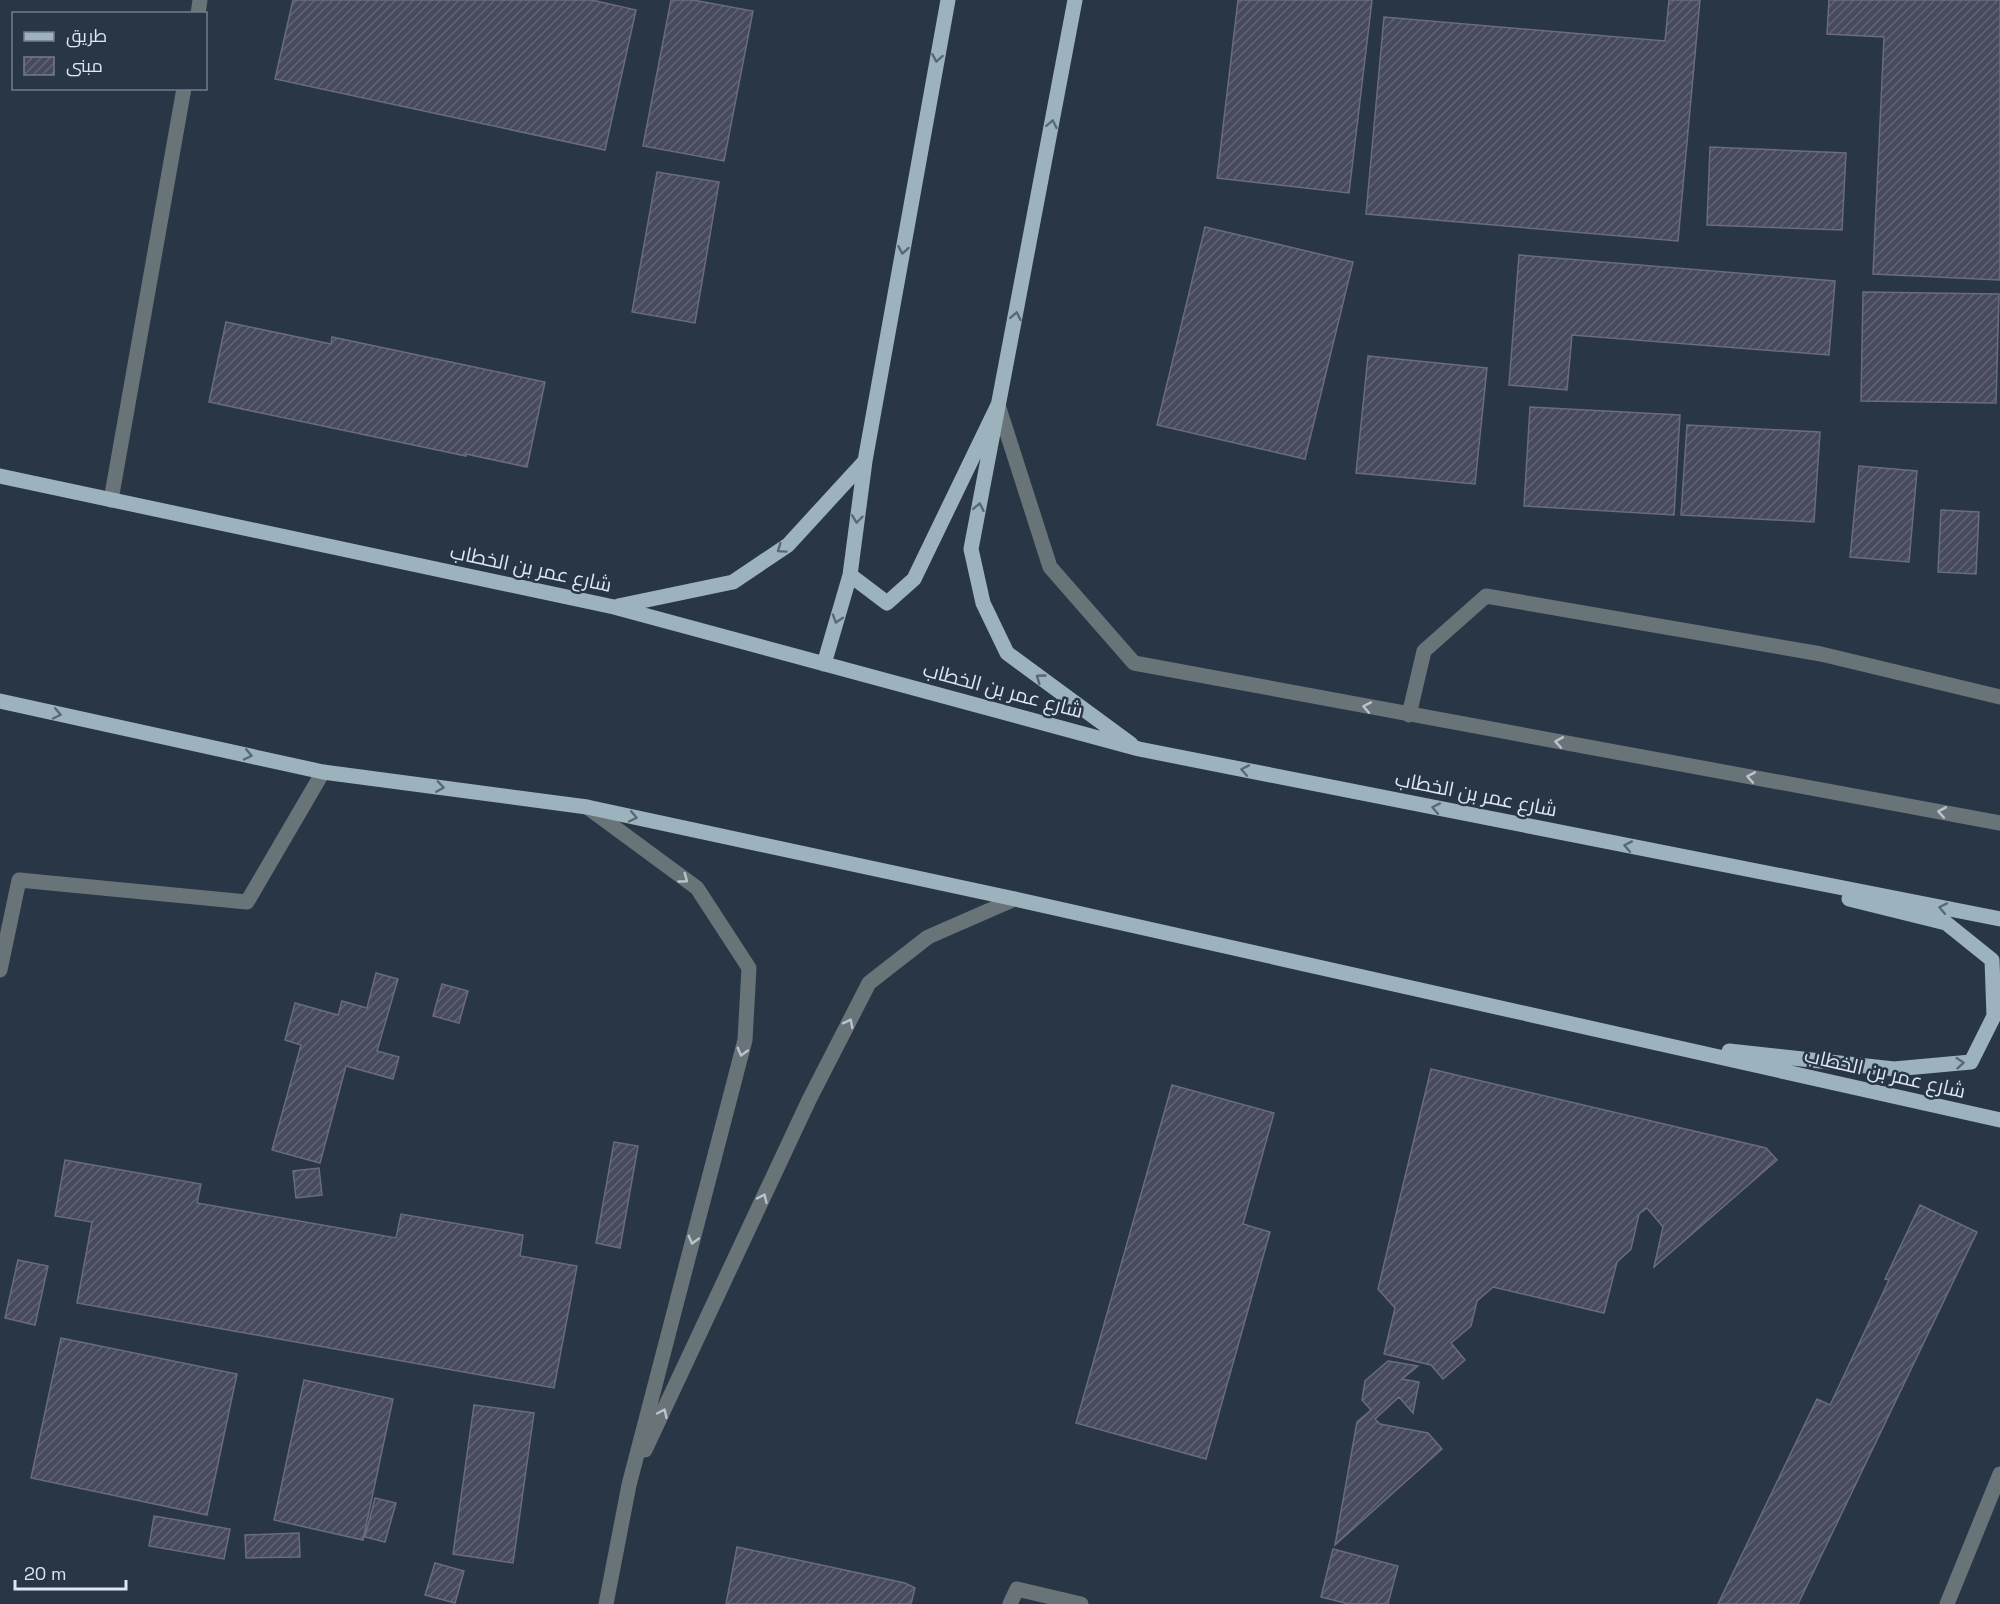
<svg xmlns="http://www.w3.org/2000/svg" width="2000" height="1604" font-family="'Space Grotesk',Cairo,sans-serif">
	<style>
		.building { fill: url(#building-hatch); stroke: #6a6b81; stroke-width: 1.5 }
		.lines { fill: none; stroke-linecap: round; stroke-linejoin: round }
		.minor { stroke: #697479; stroke-width: 15 }
		.major { stroke: #9cb3bd; stroke-width: 15 }
		.oneway { stroke: #576876 }
		.oneway2 { stroke: #bbc4cd }
		.labels { text-anchor: middle; dominant-baseline: central; stroke-width: 5; stroke-linejoin: round; paint-order: stroke }
		.street-label { font-size: 20px; fill: #dee7f1; stroke: #293646 }
	</style>
	<defs>
		<pattern id="building-hatch" width="6" height="6" patternUnits="userSpaceOnUse" patternTransform="scale(1.5)"><rect width="6" height="6" fill="#47495d"/><path d="M-1 1l2-2M0 6l6-6M5 7l2-2" fill="none" stroke="#616375"/></pattern>
	</defs>
	<rect width="100%" height="100%" fill="#293646"/>
	<path class="building" d="M293,0H592L636,10L605,150L275,79Z
		M671,0H693L753,11L724,161L643,146Z
		M1238,0H1372L1349,193L1217,178Z
		M1669,0H1700L1678,241L1366,214L1384,17L1665,41Z
		M1829,0H2000V280L1873,274L1884,37L1827,34Z
		M1710,147L1846,153L1842,230L1707,225Z
		M657,172L719,182L695,323L632,312Z
		M1205,227L1353,262L1305,459L1157,425Z
		M1519,255L1835,281L1829,355L1572,335L1567,390L1509,385Z
		M1863,292L1999,294L1996,403L1861,401Z
		M226,322L331,344L332,337L545,382L527,467L466,454V456L209,402Z
		M1368,356L1487,368L1475,484L1356,473Z
		M1530,407L1680,415L1674,515L1524,506Z
		M1687,425L1820,432L1814,522L1681,515Z
		M1859,466L1917,471L1909,562L1850,557Z
		M1941,510L1979,512L1976,574L1938,572Z
		M376,973L398,979L377,1051L399,1057L393,1079L346,1066L320,1163L272,1150L301,1045L285,1040L295,1003L338,1015L342,1001L367,1008Z
		M442,984L468,991L459,1023L433,1016Z
		M1431,1069L1766,1148L1777,1160L1654,1267L1663,1227L1647,1208L1639,1214L1631,1249L1617,1262L1604,1313L1493,1287L1477,1301L1471,1326L1451,1343L1465,1360L1443,1379L1431,1365L1384,1354L1395,1308L1378,1289Z
		M1172,1085L1274,1113L1243,1224L1270,1232L1206,1459L1076,1423Z
		M614,1142L638,1146L620,1248L596,1243Z
		M65,1160L201,1184L197,1203L396,1238L401,1214L523,1235L520,1256L577,1266L554,1388L77,1303L92,1222L55,1216Z
		M319,1168L322,1195L296,1198L293,1171Z
		M1920,1205L1977,1232L1798,1604H1718L1817,1399L1830,1405L1889,1280L1885,1279Z
		M18,1260L48,1266L35,1325L5,1318Z
		M61,1338L237,1374L207,1515L31,1478Z
		M1388,1361L1418,1366L1402,1379L1419,1382L1413,1413L1399,1397L1375,1419L1380,1424L1428,1433L1442,1449L1335,1545L1357,1422L1371,1410L1362,1400L1365,1381Z
		M304,1380L393,1399L363,1540L274,1520Z
		M474,1405L534,1413L513,1563L453,1554Z
		M375,1498L396,1503L385,1542L365,1537Z
		M154,1516L230,1529L224,1559L149,1546Z
		M299,1533L300,1557L246,1558L245,1535Z
		M737,1547L905,1583L915,1588L911,1604H726Z
		M1333,1549L1398,1566L1388,1604H1349L1321,1597Z
		M435,1563L464,1571L455,1603L425,1595Z"/>
	<g class="lines">
		<path class="minor" d="M198,14L200,0
			M998,405L1050,567L1134,663L2000,823
			M111,500L184,88
			M1409,715L1424,651L1486,596L1821,654L2000,697
			M587,807L697,888L749,968L745,1040L629,1485L606,1604
			M0,970L19,880L247,902L323,772
			M645,1450L809,1100L869,983L928,937L1015,899
			M1010,1604L1017,1589L1081,1604
			M1947,1604L2000,1474"/>
		<path class="major" d="M948,0L865,461L850,575L887,603L914,579L998,405
			M1075,0L971,549L983,603L1007,653L1131,744
			M0,476L614,607L1139,749L2000,919
			M618,606L733,582L788,545L865,461
			M824,664L850,575
			M0,701L323,772L587,807L1015,899L2000,1120
			M1729,1051L1894,1069L1971,1062L1994,1016L1992,960L1946,923L1849,899"/>
	</g>
	<defs><path id="oneway-chevron" d="M-2-3.5L2.5 0L-2 3.5" fill="none" stroke-width="1.6" stroke-linecap="round" stroke-linejoin="round" transform="scale(1.5)"/></defs>
	<g class="oneway">
		<use href="#oneway-chevron" transform="translate(937 58) rotate(100)"/>
		<use href="#oneway-chevron" transform="translate(1052 124) rotate(-79)"/>
		<use href="#oneway-chevron" transform="translate(903 250) rotate(100)"/>
		<use href="#oneway-chevron" transform="translate(1016 316) rotate(-79)"/>
		<use href="#oneway-chevron" transform="translate(979 507) rotate(-79)"/>
		<use href="#oneway-chevron" transform="translate(857 519) rotate(97)"/>
		<use href="#oneway-chevron" transform="translate(781 549) rotate(145)"/>
		<use href="#oneway-chevron" transform="translate(837 619) rotate(107)"/>
		<use href="#oneway-chevron" transform="translate(1040 678) rotate(-144)"/>
		<use href="#oneway-chevron" transform="translate(57 714) rotate(12)"/>
		<use href="#oneway-chevron" transform="translate(248 755) rotate(12)"/>
		<use href="#oneway-chevron" transform="translate(1245 770) rotate(-169)"/>
		<use href="#oneway-chevron" transform="translate(440 787) rotate(8)"/>
		<use href="#oneway-chevron" transform="translate(1436 808) rotate(-169)"/>
		<use href="#oneway-chevron" transform="translate(633 817) rotate(12)"/>
		<use href="#oneway-chevron" transform="translate(1628 846) rotate(-169)"/>
		<use href="#oneway-chevron" transform="translate(1943 908) rotate(-169)"/>
		<use href="#oneway-chevron" transform="translate(1960 1063) rotate(-5)"/>
	</g>
	<g class="oneway2">
		<use href="#oneway-chevron" transform="translate(1367 707) rotate(-169)"/>
		<use href="#oneway-chevron" transform="translate(1559 742) rotate(-170)"/>
		<use href="#oneway-chevron" transform="translate(1751 777) rotate(-170)"/>
		<use href="#oneway-chevron" transform="translate(1942 812) rotate(-170)"/>
		<use href="#oneway-chevron" transform="translate(684 879) rotate(36)"/>
		<use href="#oneway-chevron" transform="translate(849 1023) rotate(-63)"/>
		<use href="#oneway-chevron" transform="translate(742 1052) rotate(105)"/>
		<use href="#oneway-chevron" transform="translate(763 1198) rotate(-65)"/>
		<use href="#oneway-chevron" transform="translate(693 1240) rotate(105)"/>
		<use href="#oneway-chevron" transform="translate(663 1413) rotate(-65)"/>
	</g>
	<g class="labels">
		<g class="street-label">
			<text transform="translate(531 568) rotate(12)">شارع عمر بن الخطاب</text>
			<text transform="translate(1003 690) rotate(15)">شارع عمر بن الخطاب</text>
			<text transform="translate(1476 794) rotate(11)">شارع عمر بن الخطاب</text>
			<text transform="translate(1885 1073) rotate(13)">شارع عمر بن الخطاب</text>
		</g>
	</g>
	<rect x="12" y="12" width="195" height="78" fill="#293646" stroke="#717d8a" stroke-width="1.5"/>
	<rect x="24" y="32" width="30" height="9" fill="#9cb3bd" stroke="#717d8a" stroke-width="1.5"/>
	<text x="66" y="42" font-size="18" fill="#dee7f1">طريق</text>
	<rect x="24" y="57" width="30" height="18" fill="url(#building-hatch)" stroke="#717d8a" stroke-width="1.5"/>
	<text x="66" y="72" font-size="18" fill="#dee7f1">مبنى</text>
	<path d="M15 1580v9h111v-9" fill="none" stroke="#dee7f1" stroke-width="3"/>
	<text x="24" y="1580" font-size="18" fill="#dee7f1" stroke="#293646" stroke-width="4.5" paint-order="stroke">20 m</text>
</svg>
